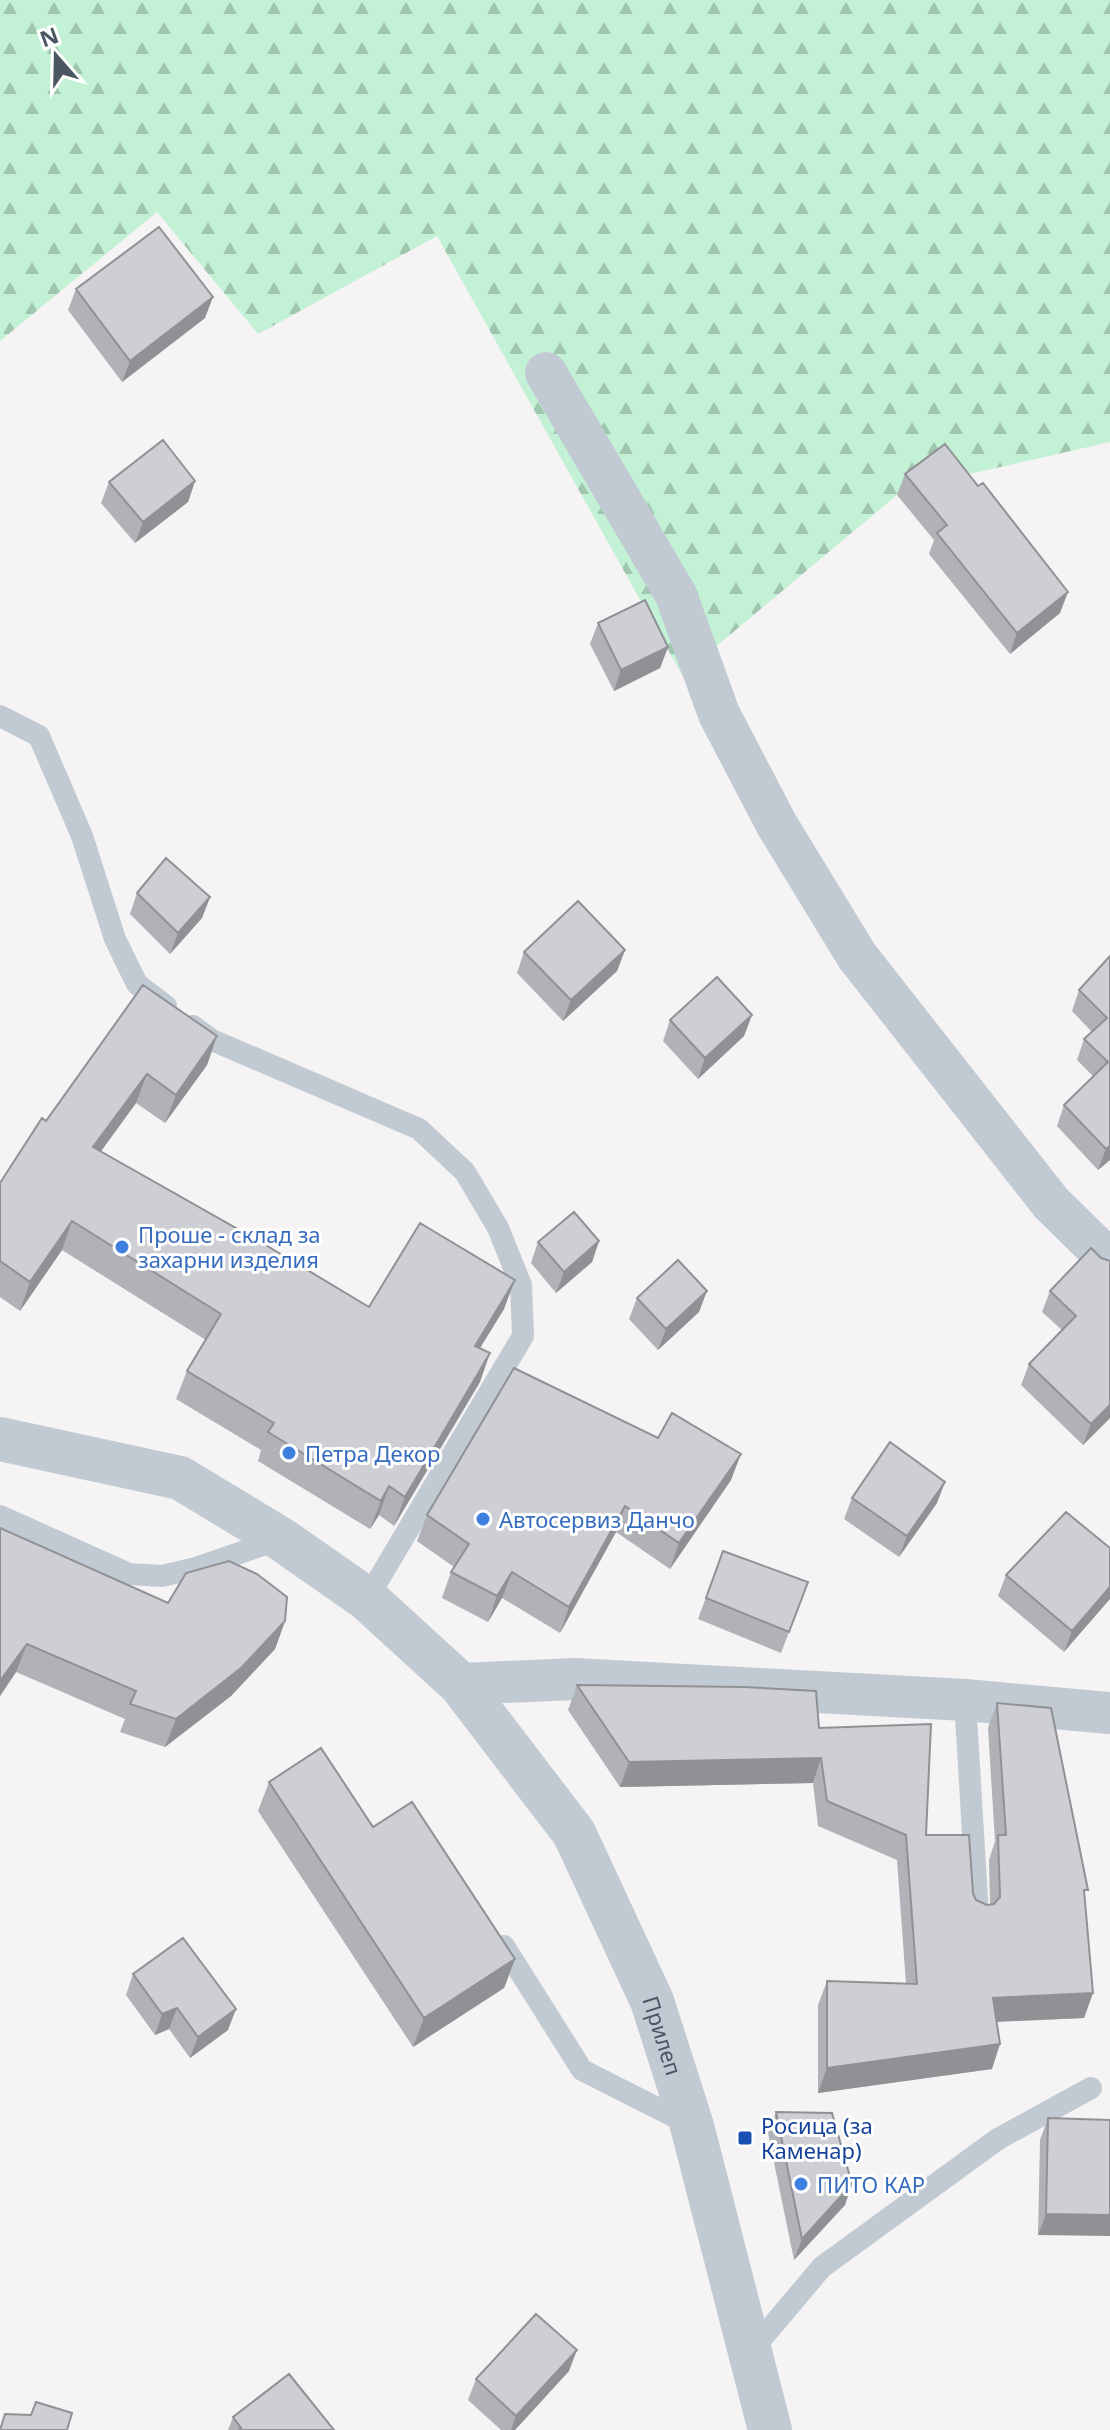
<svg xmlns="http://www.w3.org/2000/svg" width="1110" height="2430" font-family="'Noto Sans',sans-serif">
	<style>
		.forest { fill: url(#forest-firs) }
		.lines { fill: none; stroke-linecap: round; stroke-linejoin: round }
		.service { stroke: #c1cad2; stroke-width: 22 }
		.minor { stroke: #c1cad2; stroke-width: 42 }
		.tertiary { stroke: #c1cad2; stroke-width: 44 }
		.wall { fill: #b0b2b7 }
		.shaded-wall { fill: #909195 }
		.building { fill: #cdcfd5; stroke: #909195; stroke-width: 2 }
		.shop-dot { fill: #3f7fe0; stroke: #fff; stroke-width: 3 }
		.transit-dot { fill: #1a4fb4; stroke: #fff; stroke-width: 3 }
		.labels { text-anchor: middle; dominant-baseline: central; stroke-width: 6; stroke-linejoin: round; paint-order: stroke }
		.shop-label { font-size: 22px; fill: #366cbe; stroke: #fff; text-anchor: start }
		.street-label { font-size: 22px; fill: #4a5661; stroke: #fff }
		.transit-label { font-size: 22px; fill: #164399; stroke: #fff; text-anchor: start }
	</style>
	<defs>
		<pattern id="forest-firs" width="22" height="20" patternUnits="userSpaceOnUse" patternTransform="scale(2)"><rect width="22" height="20" fill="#c3f1d5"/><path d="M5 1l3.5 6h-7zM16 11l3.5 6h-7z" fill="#a0c6b0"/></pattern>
	</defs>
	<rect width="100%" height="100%" fill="#f5f3f3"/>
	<path class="forest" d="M0,0H1110V442L904,489L682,675L437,236L258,334L157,212L0,341Z"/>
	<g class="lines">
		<path class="service" d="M0,716L39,736L82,836L115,939L137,984L166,1006
			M193,1026L212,1040L419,1129L465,1172L498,1228L521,1285L523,1336L367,1599
			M0,1516L129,1574L162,1576L196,1568L280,1539
			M965,1700L978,1916
			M504,1946L582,2070L689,2124
			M752,2350L822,2267L998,2139L1091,2088"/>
		<path class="minor" d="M546,373L676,595L719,714L777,825L857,956L1051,1203L1110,1261
			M460,1684L575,1679L965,1700L1110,1713"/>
		<path class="tertiary" id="s1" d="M0,1439L180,1478L281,1539L367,1599L460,1684L574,1833L652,2001L692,2126L770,2430"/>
	</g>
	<path class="wall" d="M76,289L205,318L122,382L68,310Z
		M905,474L978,486L1060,613L1010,654L929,554L934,540L897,495Z
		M195,481L188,502L135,543L101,503L109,482Z
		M598,623L668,647L660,668L614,691L590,644Z
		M137,893L210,897L202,918L170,954L130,914Z
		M625,950L617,971L563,1021L517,973L524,952Z
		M1110,956V1160L1098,1170L1057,1126L1064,1105L1093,1076L1077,1060L1084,1039L1092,1032L1072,1011L1079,990Z
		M752,1015L744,1036L698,1079L663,1041L670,1020Z
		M217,1036L207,1065L165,1123L136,1103L101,1151L369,1307L504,1309L480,1348V1382L394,1526L379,1515L370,1529L258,1461L261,1450L176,1399L187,1371L206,1340L62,1250L20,1311L0,1297V1183L46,1121Z
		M599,1241L592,1262L556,1293L531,1263L538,1242Z
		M1101,1258L1110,1418L1083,1445L1021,1385L1029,1364L1062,1330L1042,1312L1050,1291Z
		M637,1298L699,1312L658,1350L629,1319Z
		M731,1480L670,1569L616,1532L560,1633L502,1598L488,1622L442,1598L451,1572L454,1567L417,1541L427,1515Z
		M852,1498L937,1503L899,1557L844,1519Z
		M0,1528L168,1603L285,1621L275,1649L231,1696L165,1747L120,1732L125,1719L16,1672L0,1696Z
		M1110,1548L1064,1652L998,1596L1006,1575Z
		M723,1551L808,1582L781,1653L698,1619Z
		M577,1685L819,1728L926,1835L973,1893L976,1900L987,1905H990L989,1860L995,1841L988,1728L997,1703L1085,1899L1093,1993L1084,2018L997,2022L992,2069L818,2093V2005L827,1981L906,1984L897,1860L818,1826L813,1783L620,1787L568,1710Z
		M269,1782L373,1827L515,1959L504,1988L413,2047L258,1811Z
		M133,1974L228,2030L190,2058L169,2029L155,2035L126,1995Z
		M776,2112L845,2205L794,2260L768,2133Z
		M1048,2118L1110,2120L1038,2235L1040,2140Z
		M569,2371L515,2430H501L468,2400L476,2379Z
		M233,2417L334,2430H228Z"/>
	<path class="shaded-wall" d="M213,297L205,318L122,382L130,361Z
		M195,481L188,502L135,543L143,522Z
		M1068,592L1060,613L1010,654L1017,633Z
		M668,647L660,668L614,691L621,670Z
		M210,897L202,918L170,954L178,933Z
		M625,950L617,971L563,1021L571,1000Z
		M752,1015L744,1036L698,1079L705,1058Z
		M217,1036L207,1065L165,1123L176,1095Z
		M147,1074L136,1103L83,1176L93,1147Z
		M1110,1146V1160L1098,1170L1106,1149Z
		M72,1221L62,1250L20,1311L30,1282Z
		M599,1241L592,1262L556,1293L564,1272Z
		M515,1280L504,1309L464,1374L475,1346Z
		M707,1291L699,1312L658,1350L666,1329Z
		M490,1353L480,1382L394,1526L405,1497Z
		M1110,1405V1418L1083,1445L1091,1424Z
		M741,1454L731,1480L670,1569L679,1543Z
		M945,1482L937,1503L899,1557L907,1536Z
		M389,1486L379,1515L370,1529L381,1501Z
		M625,1506L616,1532L560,1633L569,1607Z
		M512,1572L502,1598L488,1622L497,1596Z
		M1110,1587V1599L1064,1652L1072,1631Z
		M285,1621L275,1649L231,1696L165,1747L176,1719Z
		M27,1644L16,1672L0,1696V1681Z
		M821,1758L813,1783L620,1787L629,1762Z
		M515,1959L504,1988L413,2047L424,2018Z
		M1093,1993L1084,2018L984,2022L993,1998Z
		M177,2008L169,2029L155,2035L162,2014Z
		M236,2009L228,2030L190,2058L198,2037Z
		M1000,2044L992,2069L818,2093L827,2068Z
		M852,2184L845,2205L794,2260L802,2239Z
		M1046,2214L1110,2215V2236L1038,2235Z
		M577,2350L569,2371L515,2430H511L516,2416Z"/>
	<path class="building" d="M159,227L213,297L130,361L76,289Z
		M163,440L195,481L143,522L109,482Z
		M945,444L978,486L983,483L1068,592L1017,633L937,533L947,525L905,474Z
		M645,600L668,647L621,670L598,623Z
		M166,858L210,897L178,933L137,893Z
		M578,901L625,950L571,1000L524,952Z
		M1110,956V1146L1106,1149L1064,1105L1108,1062L1084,1039L1107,1018L1079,990Z
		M717,977L752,1015L705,1058L670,1020Z
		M143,985L217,1036L176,1095L147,1074L93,1147L264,1244L369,1307L420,1223L515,1280L475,1346L490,1353L405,1497L389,1486L381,1501L268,1432L274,1423L187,1371L221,1314L72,1221L30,1282L0,1261V1183L42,1118L46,1121Z
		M574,1212L599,1241L564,1272L538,1242Z
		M1091,1248L1101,1258L1110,1261V1405L1091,1424L1029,1364L1076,1316L1050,1291Z
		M678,1260L707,1291L666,1329L637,1298Z
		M514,1368L658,1438L672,1413L741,1454L679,1543L625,1506L569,1607L512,1572L497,1596L451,1572L469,1544L427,1515Z
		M890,1442L945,1482L907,1536L852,1498Z
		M1066,1512L1110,1548V1587L1072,1631L1006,1575Z
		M0,1528L168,1603L186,1573L229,1561L257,1574L287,1597L285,1621L241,1668L176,1719L130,1704L136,1691L27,1644L0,1681Z
		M723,1551L808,1582L789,1632L706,1598Z
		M577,1685L744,1687L816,1691L819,1728L931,1724L926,1835H969L973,1893L976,1900L987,1905L994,1904L1000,1897L998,1835H1006L997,1703L1051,1708L1088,1890H1084L1093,1993L993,1998L1000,2044L827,2068V1981L917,1984L906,1835L827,1801L821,1758L629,1762Z
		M321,1748L373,1827L412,1802L515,1959L424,2018L269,1782Z
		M183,1938L236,2009L198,2037L177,2008L162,2014L133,1974Z
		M776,2112L832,2113L852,2184L802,2239Z
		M1048,2118L1110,2120V2215L1046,2214Z
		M536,2314L577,2350L516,2416L476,2379Z
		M289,2374L334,2430H239L241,2428L233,2417Z
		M36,2402L72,2413L67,2430H0L5,2414L31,2415Z"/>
	<g class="shop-dot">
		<circle cx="122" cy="1247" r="8"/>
		<circle cx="289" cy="1453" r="8"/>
		<circle cx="483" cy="1519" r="8"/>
		<circle cx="801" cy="2184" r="8"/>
	</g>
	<rect class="transit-dot" x="737" y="2130" width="16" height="16" rx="4"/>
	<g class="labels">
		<g class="shop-label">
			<text x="138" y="1234">Проше - склад за<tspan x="138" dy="25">захарни изделия</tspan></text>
			<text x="305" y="1453">Петра Декор</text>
			<text x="499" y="1519">Автосервиз Данчо</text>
			<text x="817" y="2184">ПИТО КАР</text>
		</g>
		<g class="street-label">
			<text stroke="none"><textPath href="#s1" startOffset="942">Прилеп</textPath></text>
		</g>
		<g class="transit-label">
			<text x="761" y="2125">Росица (за<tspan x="761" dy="25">Каменар)</tspan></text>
		</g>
	</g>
	<g transform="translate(56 56) rotate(340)" stroke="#ffffff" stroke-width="6" paint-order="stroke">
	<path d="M0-6L14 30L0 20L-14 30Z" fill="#4a5661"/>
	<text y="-12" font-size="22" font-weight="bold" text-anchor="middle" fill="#4a5661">N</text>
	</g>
</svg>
